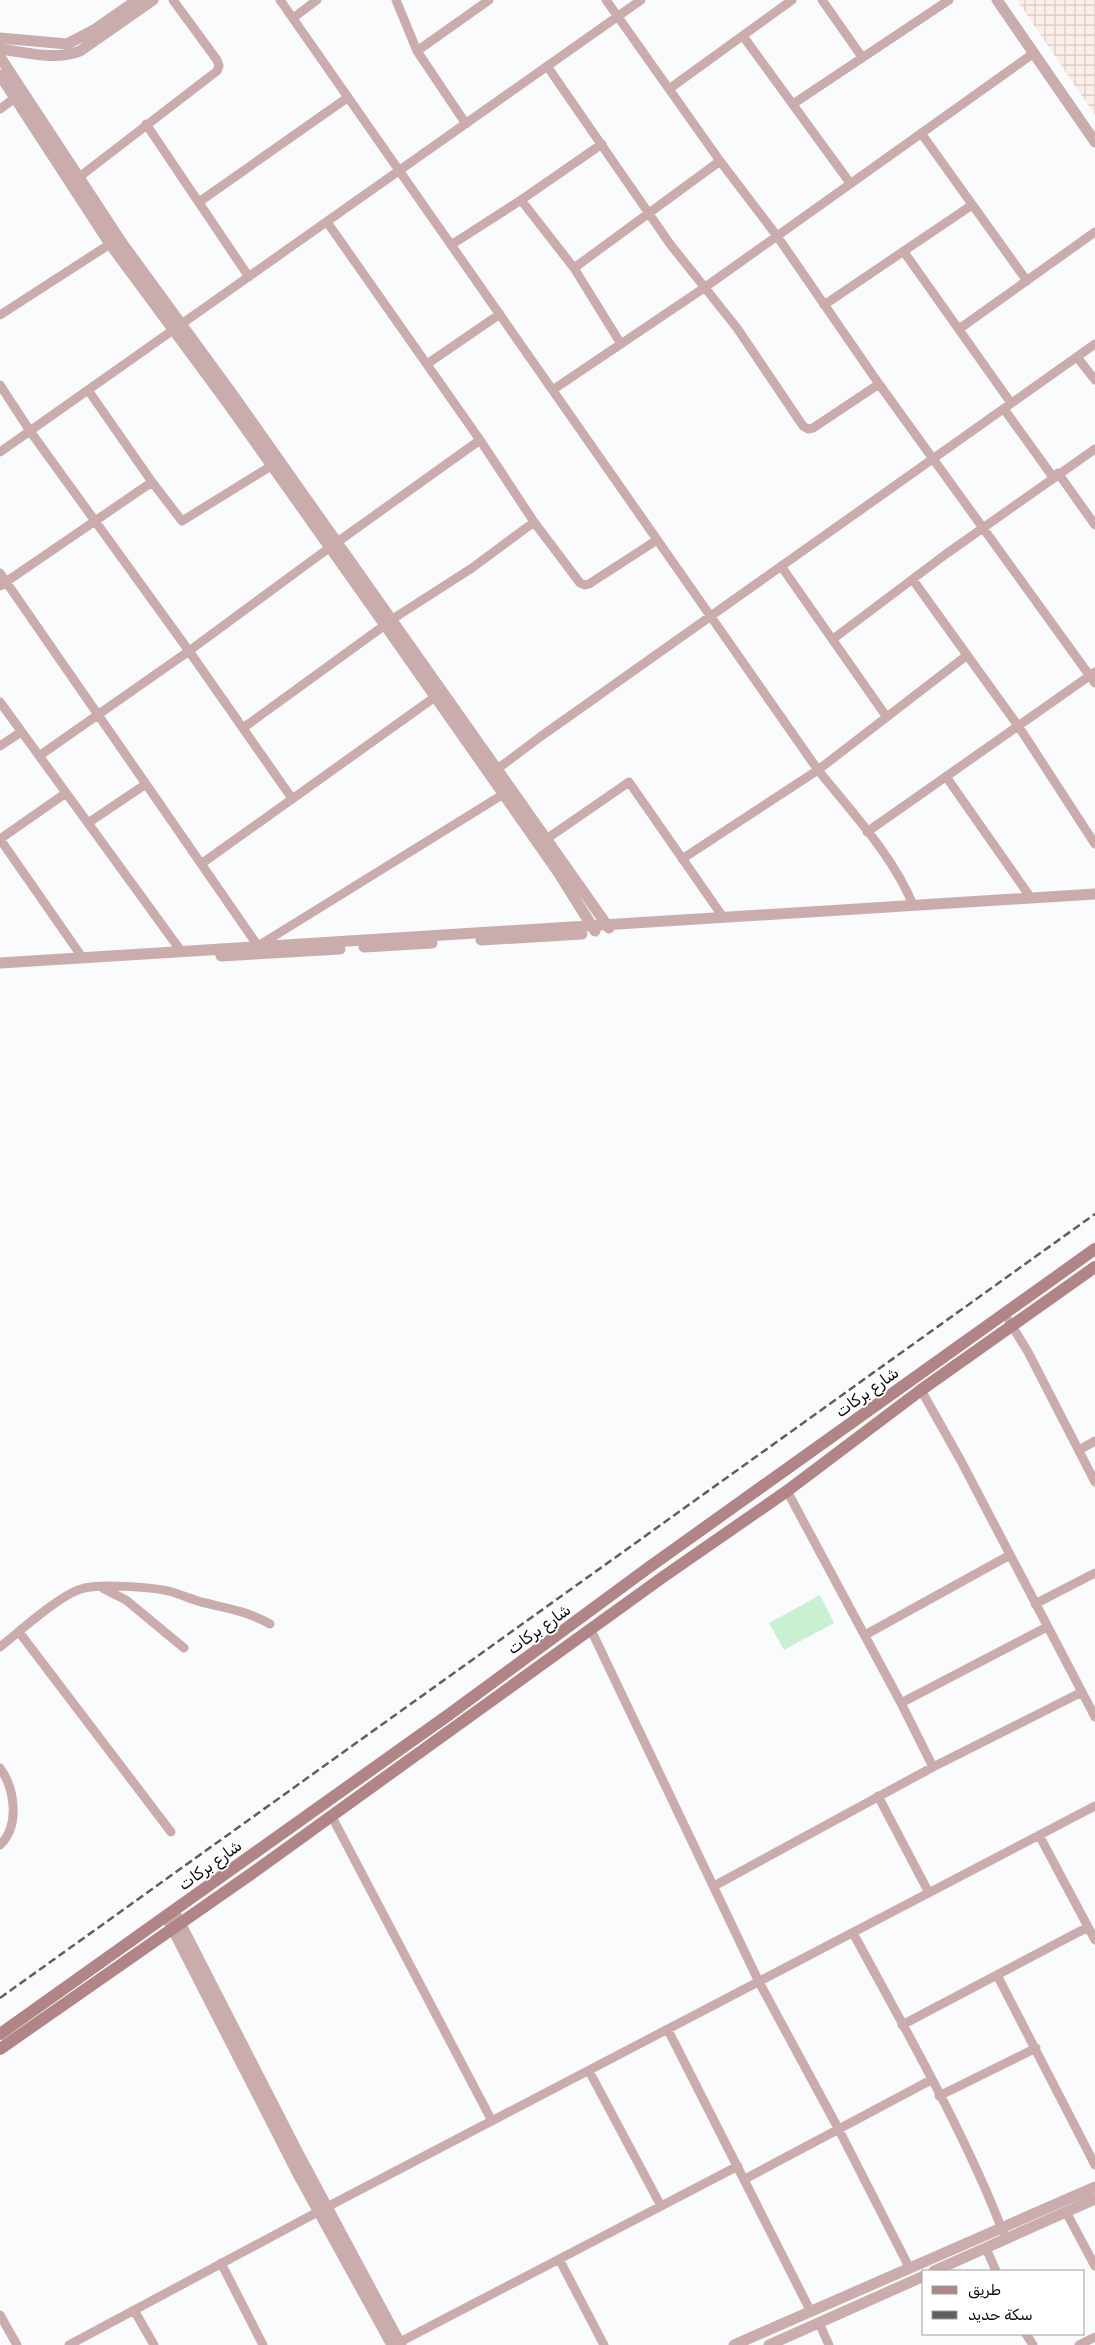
<svg xmlns="http://www.w3.org/2000/svg" width="1095" height="2345" font-family="Rubik,Cairo,sans-serif">
	<style>
		.industrial { fill: url(#industrial-grid) }
		.grass { fill: #c9f0d1 }
		.lines { fill: none; stroke-linecap: round; stroke-linejoin: round }
		.minor { stroke: #caacad; stroke-width: 9 }
		.tertiary { stroke: #caacad; stroke-width: 11 }
		.secondary { stroke: #b18588; stroke-width: 12 }
		.rail { stroke: #5f5f60; stroke-width: 2.5; stroke-dasharray: 8 4; stroke-linecap: butt }
		.labels { text-anchor: middle; dominant-baseline: central; stroke-width: 4; stroke-linejoin: round; paint-order: stroke }
		.street-label { font-size: 16px; fill: #0c0c0c; stroke: #fff }
	</style>
	<defs>
		<pattern id="industrial-grid" width="8" height="8" patternUnits="userSpaceOnUse" patternTransform="scale(1.25)"><rect width="8" height="8" fill="#fdede8"/><path d="M0 4h8M4 0v8" fill="none" stroke="#d8cac6"/></pattern>
	</defs>
	<rect width="100%" height="100%" fill="#fafbfc"/>
	<path class="industrial" d="M1017,0H1095V115Z"/>
	<path class="grass" d="M820,1595L834,1623L784,1650L769,1623Z"/>
	<g class="lines">
		<path class="minor" d="M280,0L818,770C851,811 894,857 913,905
			M396,0L417,51L466,124
			M606,0L720,161L777,236L879,384L1095,683
			M822,0L862,57
			M293,18L317,0
			M743,36L850,183
			M417,51L489,0
			M547,66L670,244L737,328L803,426L808,429L813,428L879,384
			M669,89L792,0
			M793,104L949,0
			M0,109L15,98
			M146,124L249,277
			M921,133L1027,281
			M78,178L217,71L219,66L217,60L173,0
			M521,200L574,268L621,344
			M199,202L347,98
			M327,222L480,440L534,522L580,583L585,585L589,584L657,540
			M451,245L521,200L602,144
			M904,252L1011,403
			M574,268L720,161
			M824,305L972,205
			M0,315L110,244
			M959,329L1095,232
			M1077,357L1095,380
			M427,364L500,314
			M0,385L30,431L189,651L291,797
			M554,389L704,288L1034,53
			M88,390L152,482L182,521L271,466
			M1004,409L1053,477
			M0,452L641,0
			M1058,473L1095,525
			M336,543L480,440
			M781,566L886,716
			M0,573L258,946L502,795
			M913,580L1019,727L1095,844
			M0,586L152,482
			M391,620L472,568L534,522
			M833,639L946,554L1095,449
			M0,702L181,951
			M243,728L385,625
			M0,746L21,732
			M39,756L189,651L329,548
			M492,773L540,737L1095,344
			M947,778L1031,898
			M88,823L146,784
			M867,832L1095,672
			M0,839L82,957
			M0,839L66,793
			M545,840L629,782L723,917
			M682,859L818,770L966,656
			M201,864L435,697
			M1009,1321L1028,1352L1095,1482
			M921,1390L961,1461L1095,1717
			M1079,1450L1095,1441
			M787,1491L901,1703L933,1767
			M104,1589L126,1600L184,1648
			M1035,1604L1095,1573
			M591,1630L759,1982L838,2128L909,2267
			M19,1632L171,1832
			M865,1635L1010,1555
			M0,1647C19,1632 60,1595 81,1589C99,1583 154,1587 172,1592C182,1595 191,1599 201,1602C226,1608 247,1611 270,1624
			M901,1703L1047,1627
			M0,1768C15,1789 20,1826 0,1845
			M878,1796L929,1893
			M331,1815L492,2121
			M1039,1835L1095,1940
			M714,1886L933,1767L1082,1692
			M853,1933C905,2029 964,2131 1003,2232
			M997,1975L1095,2165
			M902,2025L1088,1927
			M668,2030L811,2312
			M589,2071L661,2206
			M939,2096L1036,2048
			M745,2179L931,2080
			M1066,2212L1095,2266
			M986,2248L996,2271
			M559,2259L604,2345
			M221,2263L263,2345
			M134,2310L154,2345
			M0,2315L17,2345
			M819,2323L829,2345
			M1026,2334L1033,2345
			M400,2342L738,2166
			M69,2345L327,2207L1095,1806
			M1079,2345L1095,2337"/>
		<path class="tertiary" d="M997,0L1095,142
			M0,38L67,44L94,30L137,0
			M0,49C25,52 55,61 80,51L153,0
			M0,57L122,243L233,395L609,928
			M0,75L110,244L226,401L385,625L558,872L595,931
			M481,940L582,934
			M364,947L432,943
			M221,956L340,949
			M0,963L1095,894
			M174,1911L298,2153L401,2345
			M166,1916L298,2174L392,2345
			M934,2271L1095,2199
			M734,2345L1095,2187
			M769,2345L924,2276"/>
		<path class="secondary" d="M0,2034L447,1716L648,1568L1095,1249
			M0,2049L251,1874L663,1577L787,1491L921,1390L1095,1267"/>
		<path class="rail" d="M0,1998L1095,1214"/>
	</g>
	<g class="labels">
		<g class="street-label">
			<text transform="translate(867 1392) rotate(-36)">شارع بركات</text>
			<text transform="translate(539 1629) rotate(-36)">شارع بركات</text>
			<text transform="translate(210 1865) rotate(-36)">شارع بركات</text>
		</g>
	</g>
	<rect x="922" y="2270" width="162" height="65" fill="#ffffff" stroke="#9e9e9e"/>
	<rect x="932" y="2286" width="25" height="8" fill="#b18588" stroke="#9e9e9e"/>
	<text x="968" y="2295" font-size="15" fill="#0c0c0c">طريق</text>
	<rect x="932" y="2311" width="25" height="8" fill="#5f5f60" stroke="#9e9e9e"/>
	<text x="968" y="2320" font-size="15" fill="#0c0c0c">سكة حديد</text>
</svg>
